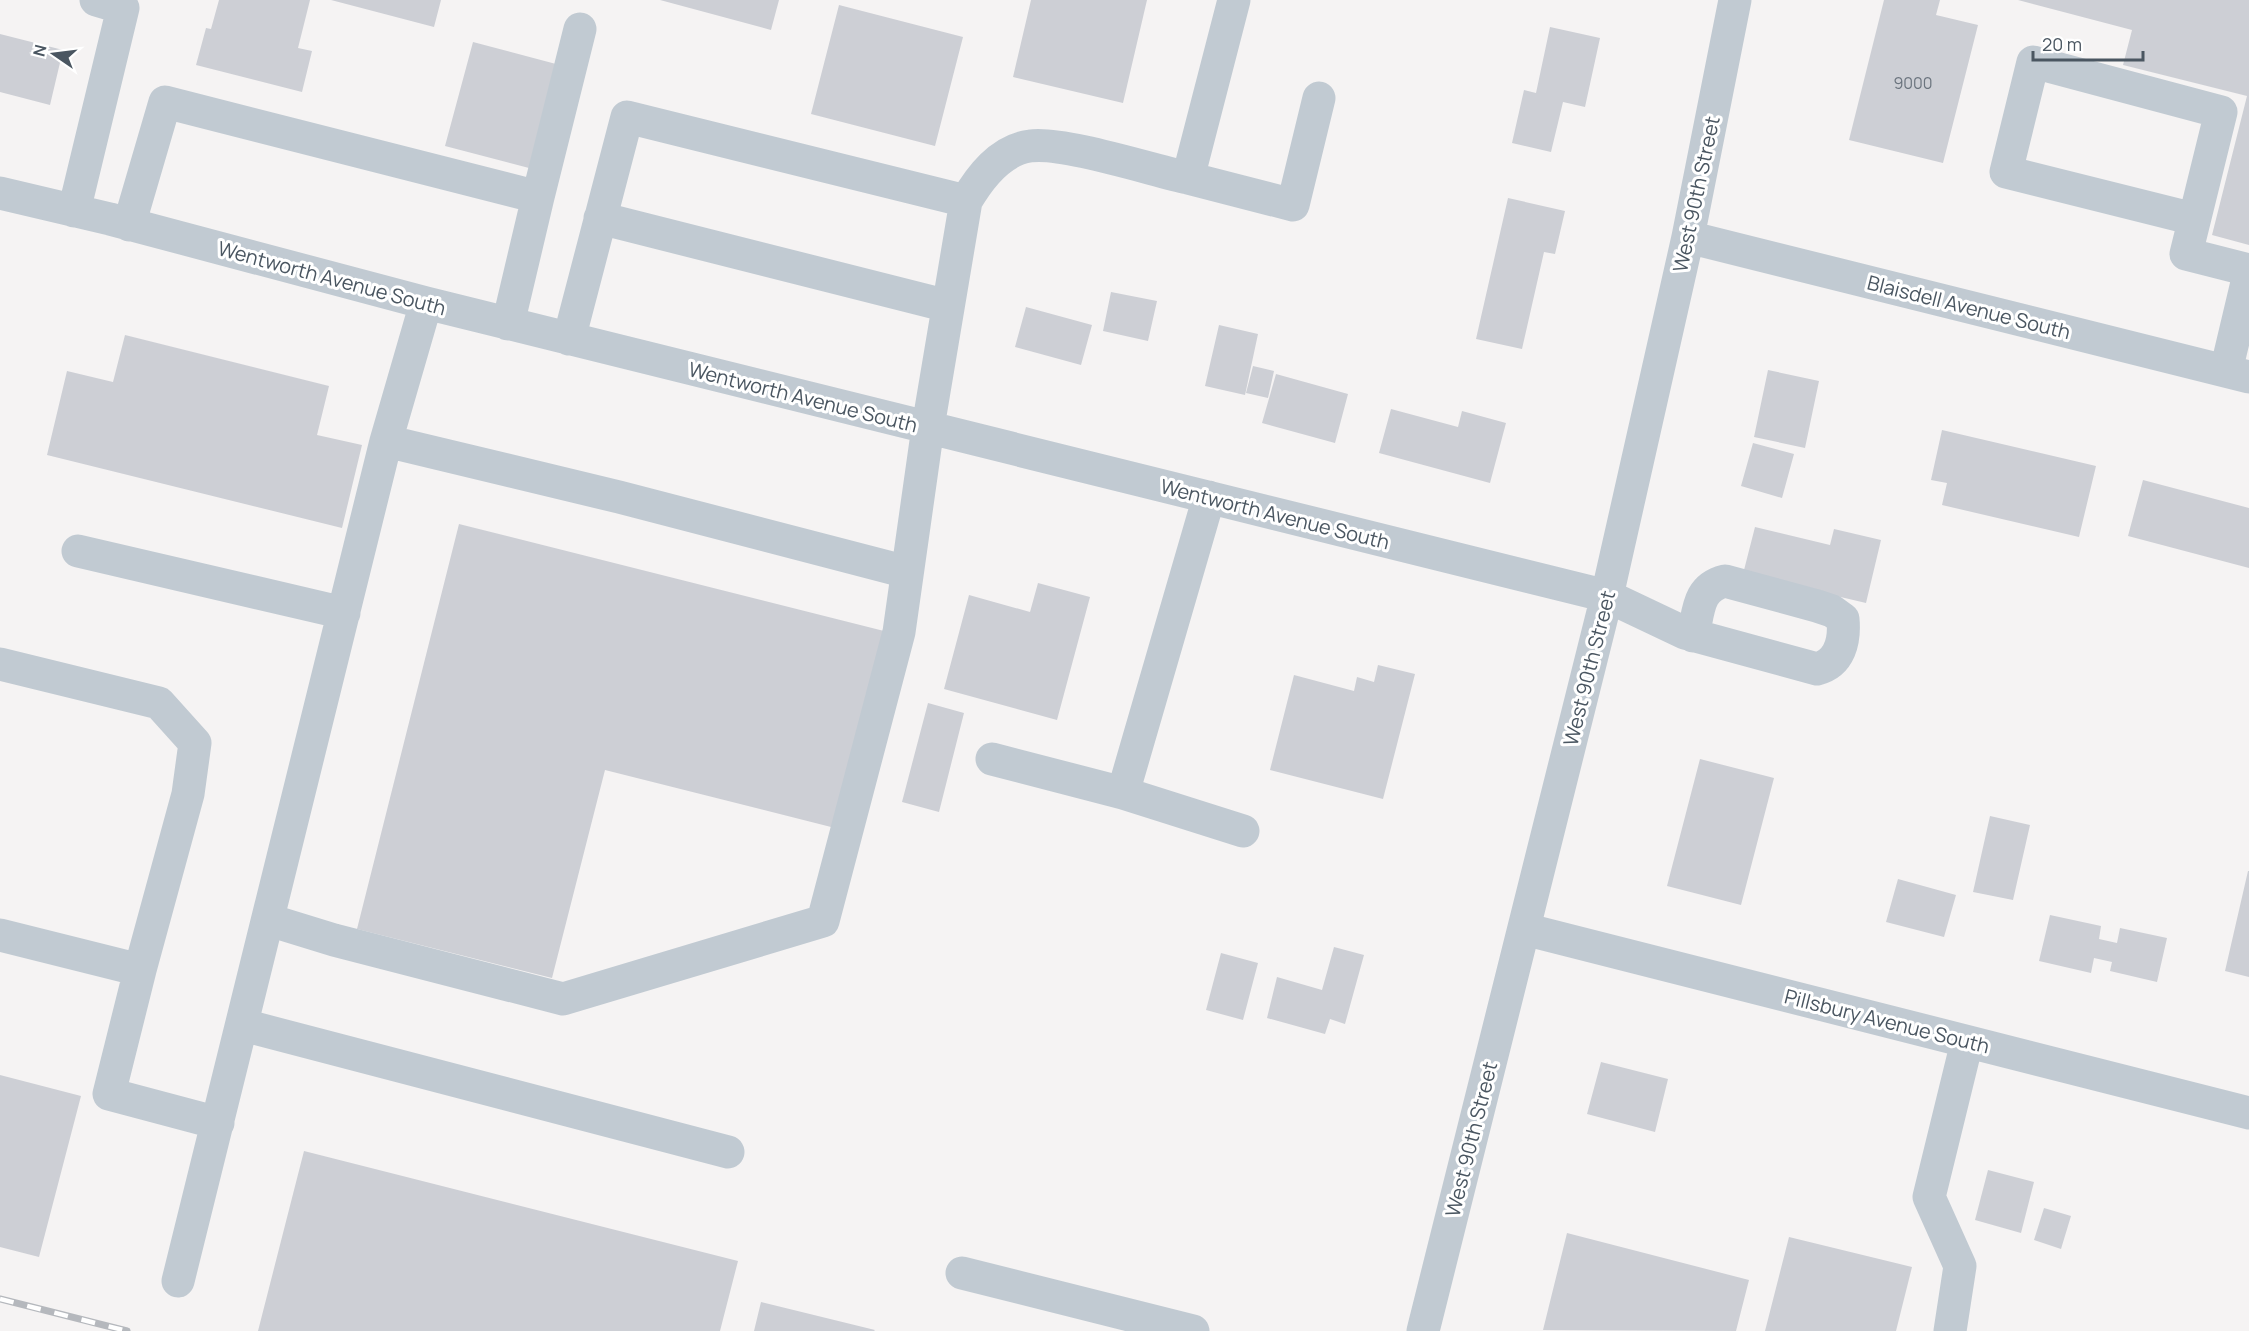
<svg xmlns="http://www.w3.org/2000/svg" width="2249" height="1331" font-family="Manrope,sans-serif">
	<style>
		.building { fill: #cdcfd5 }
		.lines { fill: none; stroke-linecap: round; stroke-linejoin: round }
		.minor { stroke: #c1cad2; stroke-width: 33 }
		.rail-casing { stroke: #b5b8bd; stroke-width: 7 }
		.rail { stroke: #fff; stroke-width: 4.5; stroke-dasharray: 14; stroke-linecap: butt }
		.labels { text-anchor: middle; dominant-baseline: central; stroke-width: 6; stroke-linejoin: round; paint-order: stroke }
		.number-label { font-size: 16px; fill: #6b747e }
		.street-label { font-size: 20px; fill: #4a5661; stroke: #fff }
	</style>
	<rect width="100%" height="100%" fill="#f5f3f3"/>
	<path class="building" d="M219,0H310L298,48L312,51L302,92L196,65L206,28L211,29Z
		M331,0H441L434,27Z
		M660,0H779L771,30Z
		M1031,0H1147L1123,103L1013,77Z
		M1884,0H1940L1936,15L1978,25L1943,163L1849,140Z
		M2018,0H2249V245L2212,235L2247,96L2123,65L2132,30Z
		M839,5L963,37L935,146L811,114Z
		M1550,27L1600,38L1585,107L1563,102L1551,152L1512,143L1524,90L1536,93Z
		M0,34L63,50L50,105L0,92Z
		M473,42L556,64L529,168L445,146Z
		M1508,198L1565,211L1555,254L1544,252L1522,349L1476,339Z
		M1111,292L1157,301L1148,341L1103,331Z
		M1026,307L1092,325L1081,365L1015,347Z
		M1219,325L1258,334L1245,395L1205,386Z
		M125,335L329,386L317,435L362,445L342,528L47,455L67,371L113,382Z
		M1253,366L1274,371L1268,398L1246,393Z
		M1768,370L1819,381L1805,448L1754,437Z
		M1276,374L1348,394L1335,443L1262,423Z
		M1391,409L1458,427L1462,411L1506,423L1490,483L1379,453Z
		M1942,430L2096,466L2079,537L1942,505L1947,483L1931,480Z
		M1753,443L1794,454L1782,498L1741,486Z
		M2143,480L2249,508V568L2128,536Z
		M459,524L884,631L835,828L605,770L552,978L357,929Z
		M1755,527L1830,545L1834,529L1881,540L1866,603L1743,574Z
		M1038,583L1090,597L1057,720L944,689L969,595L1030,612Z
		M1378,665L1415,674L1383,799L1270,770L1294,675L1354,691L1357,677L1374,682Z
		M928,703L964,713L939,812L902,802Z
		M1700,759L1774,778L1741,905L1667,886Z
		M1990,816L2030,825L2013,900L1973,892Z
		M2248,871H2249V977L2225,971Z
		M1898,879L1956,895L1944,937L1886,922Z
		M2050,915L2101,926L2099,939L2117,943L2120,928L2167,938L2157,982L2110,971L2112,962L2094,958L2091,973L2039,961Z
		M1334,947L1364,955L1345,1024L1330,1019L1325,1034L1267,1018L1277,977L1322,990Z
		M1221,953L1258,963L1243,1020L1206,1010Z
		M1601,1062L1668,1079L1655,1132L1587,1114Z
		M0,1075L81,1096L39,1257L0,1247Z
		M304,1151L738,1261L720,1331H258Z
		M1988,1170L2034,1182L2021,1233L1975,1220Z
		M2044,1208L2071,1216L2061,1249L2034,1240Z
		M1567,1233L1749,1280L1736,1331L1543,1330Z
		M1789,1237L1912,1267L1896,1331H1765Z
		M761,1302L875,1330L874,1331H754Z"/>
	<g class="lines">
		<path class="minor" d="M1234,0L1188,178L1293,205L1319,98
			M0,193L110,219L426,303L1607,596L1685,633L1817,669C1840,663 1845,641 1843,619L1832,611L1817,606L1725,581C1697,588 1699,611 1693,636
			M538,197L580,29
			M74,211L123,8L96,0
			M600,218L948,306
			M2194,219L2006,172L2033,62L2221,112L2186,254L2249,270
			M129,225L165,102L538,197L508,324
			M1688,237L2249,377
			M569,339L627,117L966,201
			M2226,371L2249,274
			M386,441L619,497L907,572
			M78,551L344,613
			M0,664L159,703L195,743L188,794L140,970
			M992,759L1123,793L1209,497
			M1123,793L1243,831
			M269,920L334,940L563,999L823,921L899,632L928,427L966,201C980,177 1000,150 1030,146C1062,141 1152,170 1188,178
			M1524,929L2249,1113
			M0,935L140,970L109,1094L218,1123
			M243,1025L728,1152
			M962,1273L1193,1331
			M178,1281L386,441L426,303
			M1423,1331L1607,596L1688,237L1735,0
			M1950,1331L1960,1266L1929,1197L1967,1042"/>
		<defs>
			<path id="rail" d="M0,1299L127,1331"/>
		</defs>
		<use href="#rail" class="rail-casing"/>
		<use href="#rail" class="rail"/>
	</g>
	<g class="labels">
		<g class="number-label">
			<text x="1913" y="83">9000</text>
		</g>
		<g class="street-label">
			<text transform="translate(1696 194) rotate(-78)">West 90th Street</text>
			<text transform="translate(332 278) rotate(15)">Wentworth Avenue South</text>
			<text transform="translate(1969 307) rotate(14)">Blaisdell Avenue South</text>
			<text transform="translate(803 397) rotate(14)">Wentworth Avenue South</text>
			<text transform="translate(1275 514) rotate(14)">Wentworth Avenue South</text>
			<text transform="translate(1589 668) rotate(-76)">West 90th Street</text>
			<text transform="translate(1887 1021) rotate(14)">Pillsbury Avenue South</text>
			<text transform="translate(1471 1139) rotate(-76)">West 90th Street</text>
		</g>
	</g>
	<g transform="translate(54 54) rotate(284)" stroke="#ffffff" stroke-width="4.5" paint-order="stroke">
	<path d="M0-4.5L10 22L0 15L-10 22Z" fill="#4a5661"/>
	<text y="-9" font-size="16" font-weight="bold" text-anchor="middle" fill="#4a5661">N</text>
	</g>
	<path d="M2033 51v9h110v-9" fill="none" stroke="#4a5661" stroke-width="3"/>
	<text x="2042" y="51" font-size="18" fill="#4a5661" stroke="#ffffff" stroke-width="4.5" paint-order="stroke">20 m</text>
</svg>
